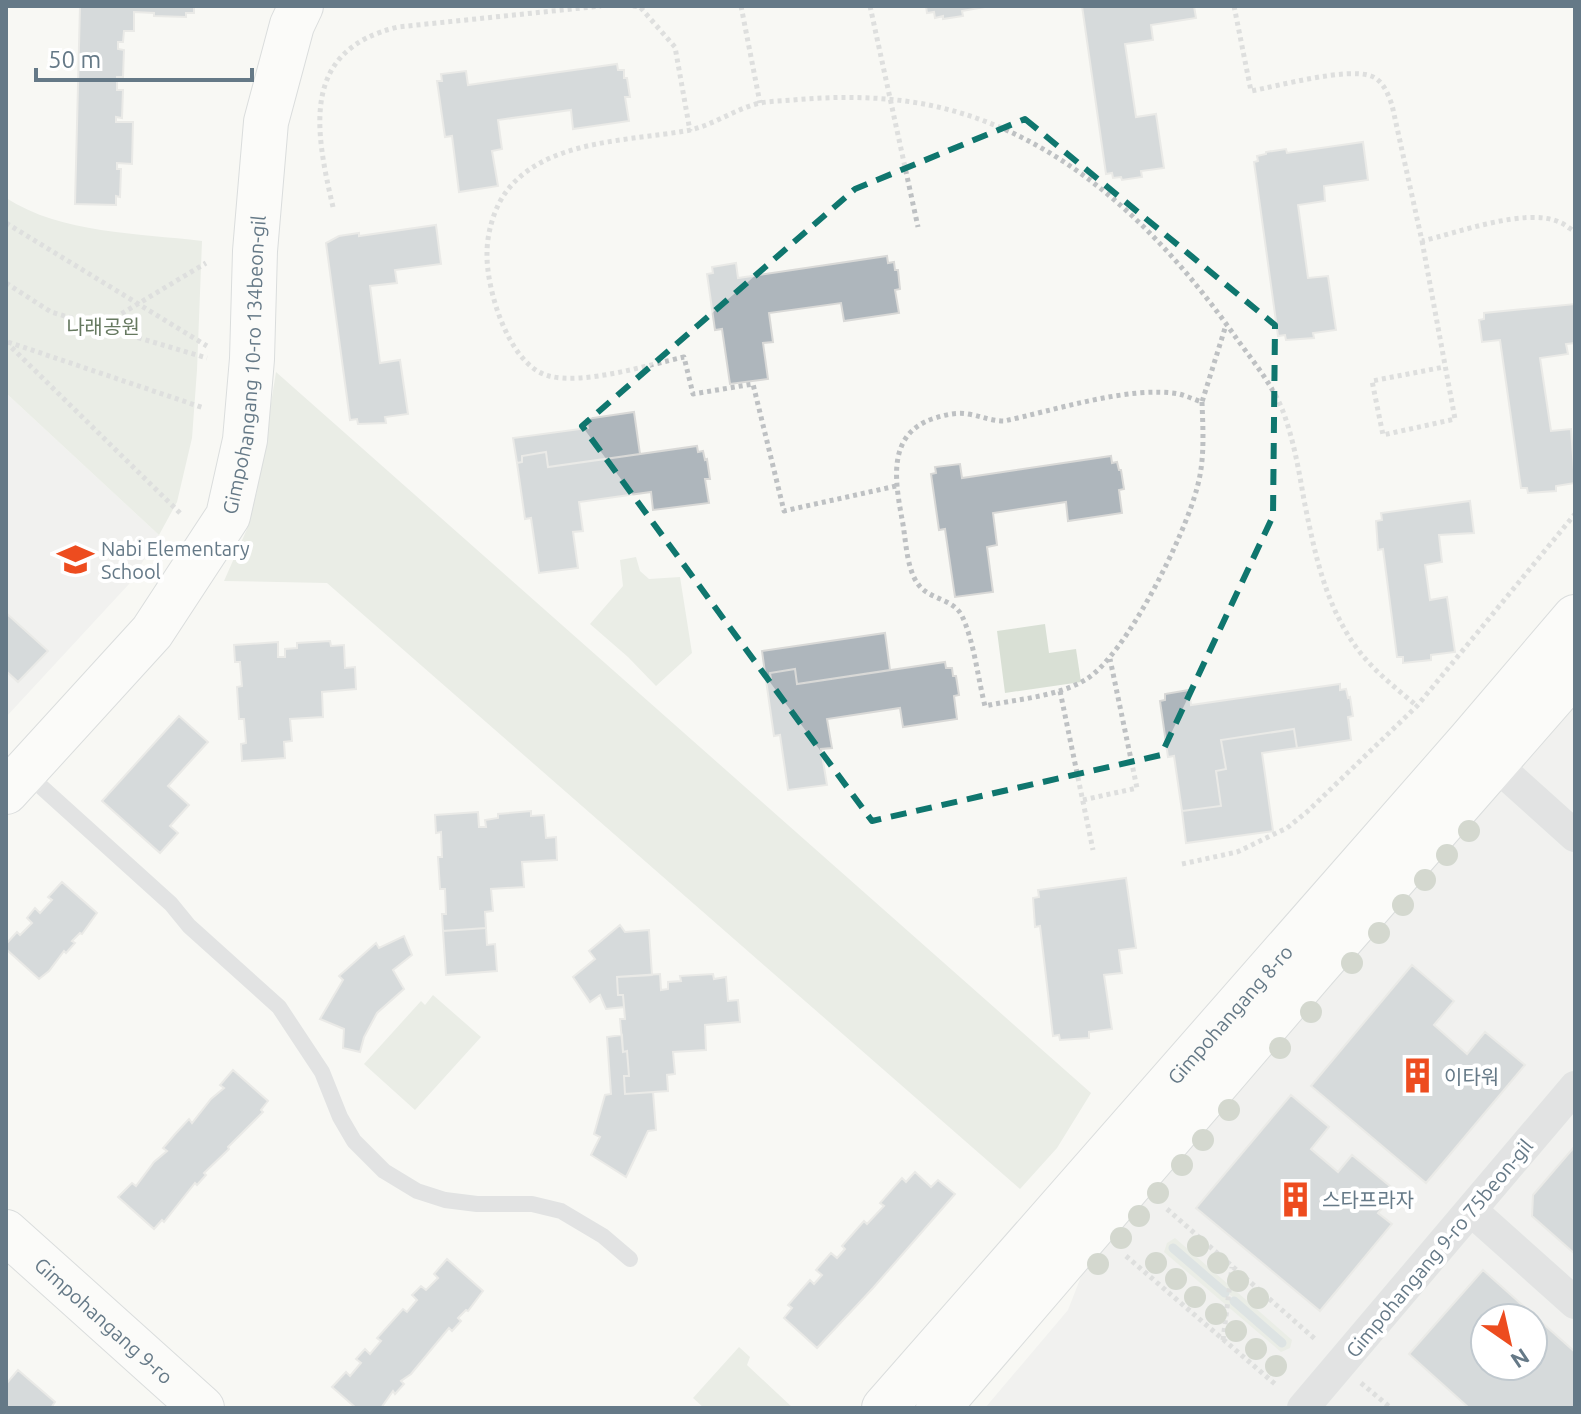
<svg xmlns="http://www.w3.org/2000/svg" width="1581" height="1414" font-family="Ubuntu,'Noto Sans KR',sans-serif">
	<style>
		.built { fill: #e8e9e8; fill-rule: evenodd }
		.green { fill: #d9e0d5; fill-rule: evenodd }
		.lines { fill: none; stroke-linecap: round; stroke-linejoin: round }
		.stream { stroke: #bdcace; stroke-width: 9 }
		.building { fill: #aeb6bc; stroke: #d9d9d7; stroke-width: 2; fill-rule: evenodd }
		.secondary-casing { stroke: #b7bdc1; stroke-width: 46 }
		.path { stroke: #bec1c3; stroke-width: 5; stroke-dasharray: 4 4; stroke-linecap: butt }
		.lane { stroke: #c7cbce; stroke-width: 16 }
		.street { stroke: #c7cbce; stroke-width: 32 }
		.secondary { stroke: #fff; stroke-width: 44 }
		.tree { fill: #a8b2a3 }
		.marked { fill: none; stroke: #0f766e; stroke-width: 6; stroke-dasharray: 16 10; stroke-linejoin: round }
		.labels { text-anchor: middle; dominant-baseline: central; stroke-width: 8; stroke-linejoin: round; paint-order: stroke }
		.park-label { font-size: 20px; fill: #667960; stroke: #fff }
		.street-label { font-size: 20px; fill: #657987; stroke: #fff }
		.poi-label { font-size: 20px; fill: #657987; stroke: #fff; text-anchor: start }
	</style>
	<rect width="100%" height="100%" fill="#f8f8f4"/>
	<path class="built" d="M6,393L159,535L129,584L6,717Z
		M1575,704V1408H985L1068,1310L1084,1269L1381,923ZM1485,1318H1533V1366H1485Z"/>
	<path class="green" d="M6,198C62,234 138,233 202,241L197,370L192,438L177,502L159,535L6,393Z
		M276,372L1091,1093L1057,1148L1020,1189L327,583L224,581L247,529L257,491Z
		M636,557L640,571L649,579L680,577L692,653L656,686L628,657L590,624L623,586L620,560Z
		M1045,624L1049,653L1076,649L1081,682L1005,693L997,631Z
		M433,995L481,1037L415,1110L364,1064L421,1001L425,1005Z
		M1175,1238L1292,1340L1290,1348L1281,1352L1164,1252L1167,1243ZM1175,1247L1283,1341L1281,1345L1172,1250Z
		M739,1347L750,1357L747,1365L793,1408H704L693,1398Z"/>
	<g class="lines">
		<path class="stream" d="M1173,1248L1225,1293
			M1234,1301L1282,1343"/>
	</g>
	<path class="building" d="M80,6H194V13H186V17L154,16V13L134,12V31H124L123,42H118V49L124,50L123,77H117V90H123L122,118L116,117V122H133L132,164L117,163V169H121L120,197L116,196V205L75,204Z
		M926,6H985V7L962,11L963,16L943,19V16L935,18L934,12L927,13Z
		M1082,6H1194L1196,18L1151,25L1153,40L1125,44L1136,117L1156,114L1164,168L1141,171L1142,177L1122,180L1121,177L1113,178L1112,173L1106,174Z
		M617,64L618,70H624V78H627L630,97H625L629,121L573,129L571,110L498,120L502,149L492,151L498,186L459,192L452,136L445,137L437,81H442L441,74L466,71L468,85Z
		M1363,142L1368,180L1324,186L1325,201L1298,205L1308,278L1328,276L1336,330L1313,333L1314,338L1286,340L1285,335L1278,336L1254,162L1258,161L1257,156L1266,154V152L1286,149L1287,153Z
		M436,225L441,264L395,270L397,283L370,286L380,363L400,360L408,414L385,417L386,423L358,424L357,419L350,420L326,243L339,236L359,233V236Z
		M887,256L888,263L894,262L895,270H898L900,289L895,290L899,313L844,321L841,303L769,313L773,342L763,343L768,379L730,384L722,329L715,330L707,274L713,273L712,267L736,263L738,278Z
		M1575,304V343L1566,344L1568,354L1540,358L1551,431L1571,429L1575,483L1556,486V491L1528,493L1527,488H1521L1500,340L1482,342L1479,320L1484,319V313Z
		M634,412L640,454L548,467L546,452L522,456V462L517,463L513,438L588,428L586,419Z
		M697,446L698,452L703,451L705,460L707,459L710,479H705L709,503L653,510L651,492L579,502L583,531L573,532L578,568L539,573L531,518L525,519L517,463L522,462V456L546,452L548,467Z
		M1111,456L1112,463L1117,462L1119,470H1121L1124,489L1119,490L1122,513L1068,521L1066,502L993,513L997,545L987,547L993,592L955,597L945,529L939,530L931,474L936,473L935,467L960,464L962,478Z
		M1470,501L1474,533L1439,535L1442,562L1425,565L1430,600L1447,597L1455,652L1431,655V660L1403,663V657H1397L1383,549L1378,550L1376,521L1382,520L1381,513Z
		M6,613L48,651L18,682L6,671Z
		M885,633L890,670L797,684L795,669L770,673L771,679L766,680L762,651Z
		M330,641L331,646L344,645L345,668L355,667L356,689L322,692L323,717L290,719L292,741L284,742L285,758L242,761L241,744L246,743L244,719H239L237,687L242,686L240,662H235L234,645L278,642V657H285V649L297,648V643Z
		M945,662L946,668H952L953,676H956L959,695L954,696L957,719L903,727L900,708L827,719L832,748L821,749L827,785L788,790L780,735L774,736L766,680L771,679L770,673L795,669L797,684Z
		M1340,684V690L1346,689L1348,698L1350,697L1353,716L1348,717L1351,740L1297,748L1294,729L1221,740L1226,769L1216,771L1221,806L1182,811L1174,756L1168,757L1160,701L1165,700V694L1189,690L1191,705Z
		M179,716L208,742L168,786L189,805L170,826L178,833L160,853L102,801Z
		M1294,729L1297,748L1262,753L1273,831L1186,843L1182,811L1221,806L1216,771L1226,769L1221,740Z
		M531,811V816L544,815L546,838L556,837L557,860L522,862L524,887L491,889L493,911L485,912L486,928L443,931L442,914H446L445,889H440L438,857H442L441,832L436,833L435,815L478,812L479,827H486L485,820L498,818V814Z
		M1126,878L1136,948L1119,950L1122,973L1104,975L1112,1029L1089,1032V1038L1060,1040L1059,1035L1053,1036L1040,926L1035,927L1033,898L1039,897L1038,890Z
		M62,882L97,913L82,934L80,933L72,941L75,943L66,953L64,951L49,971L39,979L6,949V944L17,932L20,935L32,923L27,918L35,908L40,913L52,900L48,897Z
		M620,925L625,932L649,930L652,975L617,977L618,995H623L624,1007L606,1009L600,995L590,1002L573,977L595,959L589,951Z
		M486,928L487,945L495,944L497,971L446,975L443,931Z
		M404,936L412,955L393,970L404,989L377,1013L364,1037L360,1052L343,1048L344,1029L320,1019L343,980L339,976L376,943L379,948Z
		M1412,965L1454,1001L1434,1025L1467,1054L1485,1032L1525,1065L1426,1183L1311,1086Z
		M660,974L661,990L668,989V982L681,981L680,976L713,974L714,979L726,977L728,1001L738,1000L740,1022L705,1025L706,1050L673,1052L675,1074L667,1075L668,1091L625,1094L624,1076H629L627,1051L623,1052L620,1019H625L623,995H618L617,977Z
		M622,1035L623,1052L627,1051L629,1076H624L625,1094L653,1092L656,1130L648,1131L626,1177L591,1155L600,1137L594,1134L605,1095L611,1094L607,1037Z
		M233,1070L268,1101L261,1110L263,1112L228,1147L229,1149L204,1173L206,1175L197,1185L195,1183L164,1222L162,1220L154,1229L118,1197L132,1183L136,1186L154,1162L167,1151L163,1148L176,1133L189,1119L192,1123L211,1099L224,1088L220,1085Z
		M1291,1095L1329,1127L1311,1149L1338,1172L1352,1155L1396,1191L1378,1213L1392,1224L1320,1311L1196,1208Z
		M1575,1146V1254L1532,1216L1533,1195Z
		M915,1172L931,1187L938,1180L955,1194L873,1288L817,1348L784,1318L792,1308L788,1305L810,1280L814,1284L822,1275L816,1270L831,1253L837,1258L845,1249L842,1246L864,1221L867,1224L884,1206L880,1203L902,1178L906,1182Z
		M447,1259L483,1291L468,1311L466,1310L458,1318L461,1321L452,1331L449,1328L411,1374L401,1381L404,1384L395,1394L393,1391L381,1408H356L332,1387L346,1372L350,1376L361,1363L356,1359L365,1349L370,1354L381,1341L377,1338L403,1309L407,1312L417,1300L412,1295L421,1286L426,1290L438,1278L434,1274Z
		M1483,1270L1575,1352V1408H1469L1409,1354ZM1485,1318H1533V1366H1485Z
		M18,1370L55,1402L51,1408H6V1384Z"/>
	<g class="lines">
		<defs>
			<g id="secondary">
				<path id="s1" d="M6,792L152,632L228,516L245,440L252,359L255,251L266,122L292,25L301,6"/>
				<path id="s2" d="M6,1232L202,1408"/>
				<path id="s3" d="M884,1408L1470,740L1575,617"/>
				<path d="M938,1408L1315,969L1575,672"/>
			</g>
		</defs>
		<use href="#secondary" class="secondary-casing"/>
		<path class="path" d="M633,6L640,7L675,47L690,131
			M741,6L760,103
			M870,6L918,227
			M1234,6L1251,91C1278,86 1347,67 1371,76C1383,80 1388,94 1392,105L1422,241C1457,233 1526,207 1559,222C1565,224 1570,229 1575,232
			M333,207C315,130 300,50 398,27L601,6
			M6,223L207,346
			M1422,241L1455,419L1383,435L1372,381L1444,367
			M6,283L51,312L207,358
			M101,326L206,263
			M6,342L182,515
			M8,342L204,408
			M1202,402C1203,431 1205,460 1197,488C1185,535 1126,656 1085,680C1056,697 1017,699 985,706C978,679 974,641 962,616C953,598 929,600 918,584C906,568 906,538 902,519C895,481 887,435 932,419C944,415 956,412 968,414C981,416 991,421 1004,421C1052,411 1131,385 1179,394C1187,396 1195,400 1202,402L1226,325
			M896,486L784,511L753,384L693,394L684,357C648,365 584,385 549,376C509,366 486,289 487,253C487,233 494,208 506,192C544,140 628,141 685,131C711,127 734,109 760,103C771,101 782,101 793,100C838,96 884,96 929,105C1060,132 1157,227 1232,332C1250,358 1273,384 1284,414C1294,442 1299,471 1304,500C1315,554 1325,606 1359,651C1375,672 1397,689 1417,706
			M1060,691L1093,850
			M1083,800L1137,788L1110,659
			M1182,864L1237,852L1287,828L1308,811L1417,706L1575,514
			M1167,1209L1315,1339
			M1126,1256L1275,1384
			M1223,1340L1232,1267
			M1361,1383L1391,1408"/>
		<path class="lane" d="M26,773L171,904L189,926L279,1007L322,1072L340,1117L354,1141L384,1171L417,1191L445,1200L477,1204H532L561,1211L603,1236L630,1259"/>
		<path class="street" d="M1496,765L1575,836
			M1472,1211L1575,1303
			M1303,1408L1575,1087"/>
		<use href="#secondary" class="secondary"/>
	</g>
	<g class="tree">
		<circle cx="1469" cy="831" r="11"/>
		<circle cx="1447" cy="855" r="11"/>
		<circle cx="1425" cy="880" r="11"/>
		<circle cx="1403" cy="905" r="11"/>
		<circle cx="1379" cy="933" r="11"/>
		<circle cx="1352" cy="963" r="11"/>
		<circle cx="1311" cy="1012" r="11"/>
		<circle cx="1280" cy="1048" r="11"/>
		<circle cx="1229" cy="1110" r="11"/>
		<circle cx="1203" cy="1140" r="11"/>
		<circle cx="1182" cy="1165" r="11"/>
		<circle cx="1158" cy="1193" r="11"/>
		<circle cx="1139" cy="1216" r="11"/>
		<circle cx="1121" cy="1238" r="11"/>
		<circle cx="1198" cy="1246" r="11"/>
		<circle cx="1156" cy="1263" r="11"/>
		<circle cx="1218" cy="1263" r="11"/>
		<circle cx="1098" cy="1264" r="11"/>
		<circle cx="1176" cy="1279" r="11"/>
		<circle cx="1238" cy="1281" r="11"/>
		<circle cx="1195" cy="1297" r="11"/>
		<circle cx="1258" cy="1298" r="11"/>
		<circle cx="1216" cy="1314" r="11"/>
		<circle cx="1236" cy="1331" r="11"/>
		<circle cx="1256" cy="1349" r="11"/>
		<circle cx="1276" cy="1366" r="11"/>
	</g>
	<path d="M0 0H1581V1414H0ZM1025,119L1275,325L1273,516L1161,755L872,821L582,426L855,189Z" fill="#f8f8f4" fill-opacity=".55" fill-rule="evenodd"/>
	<path class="marked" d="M1025,119L1275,325L1273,516L1161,755L872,821L582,426L855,189Z"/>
	<defs>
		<symbol id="school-bare" viewBox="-9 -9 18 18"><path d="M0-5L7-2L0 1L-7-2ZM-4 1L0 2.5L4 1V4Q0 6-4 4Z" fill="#ed4c1f" stroke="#fff" stroke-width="2.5" paint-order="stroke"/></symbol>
		<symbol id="building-bare" viewBox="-9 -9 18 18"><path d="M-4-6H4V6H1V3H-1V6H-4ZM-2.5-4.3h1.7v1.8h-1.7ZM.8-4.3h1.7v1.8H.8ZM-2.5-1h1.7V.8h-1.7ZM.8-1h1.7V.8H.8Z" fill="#ed4c1f" stroke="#fff" stroke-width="2.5" paint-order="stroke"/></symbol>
	</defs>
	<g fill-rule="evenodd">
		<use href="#school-bare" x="50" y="534" width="51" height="51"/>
		<use href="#building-bare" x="1392" y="1050" width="51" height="51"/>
		<use href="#building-bare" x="1270" y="1174" width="51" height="51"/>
	</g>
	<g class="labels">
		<g class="park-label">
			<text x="103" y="326">나래공원</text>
		</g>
		<g class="street-label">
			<text stroke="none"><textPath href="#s1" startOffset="508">Gimpohangang 10-ro 134beon-gil</textPath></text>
			<text stroke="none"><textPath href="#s3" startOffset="524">Gimpohangang 8-ro</textPath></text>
			<text transform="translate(1439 1248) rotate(-50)">Gimpohangang 9-ro 75beon-gil</text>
			<text stroke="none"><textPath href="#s2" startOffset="132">Gimpohangang 9-ro</textPath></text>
		</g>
		<g class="poi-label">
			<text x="101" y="548">Nabi Elementary<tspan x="101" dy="23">School</tspan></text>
			<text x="1444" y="1076">이타워</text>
			<text x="1322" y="1199">스타프라자</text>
		</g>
	</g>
	<rect width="1581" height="1414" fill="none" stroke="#657987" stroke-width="16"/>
	<g transform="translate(1509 1342) rotate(146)"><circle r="38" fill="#ffffff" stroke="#c1c9cf" stroke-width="2"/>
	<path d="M0-6L14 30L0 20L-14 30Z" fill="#ed4c1f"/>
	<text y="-12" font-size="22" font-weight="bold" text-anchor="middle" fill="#657987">N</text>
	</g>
	<path d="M36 68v12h216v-12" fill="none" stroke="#657987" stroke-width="4"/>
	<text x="48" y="68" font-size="24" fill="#657987" stroke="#ffffff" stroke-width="6" paint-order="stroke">50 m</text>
</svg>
